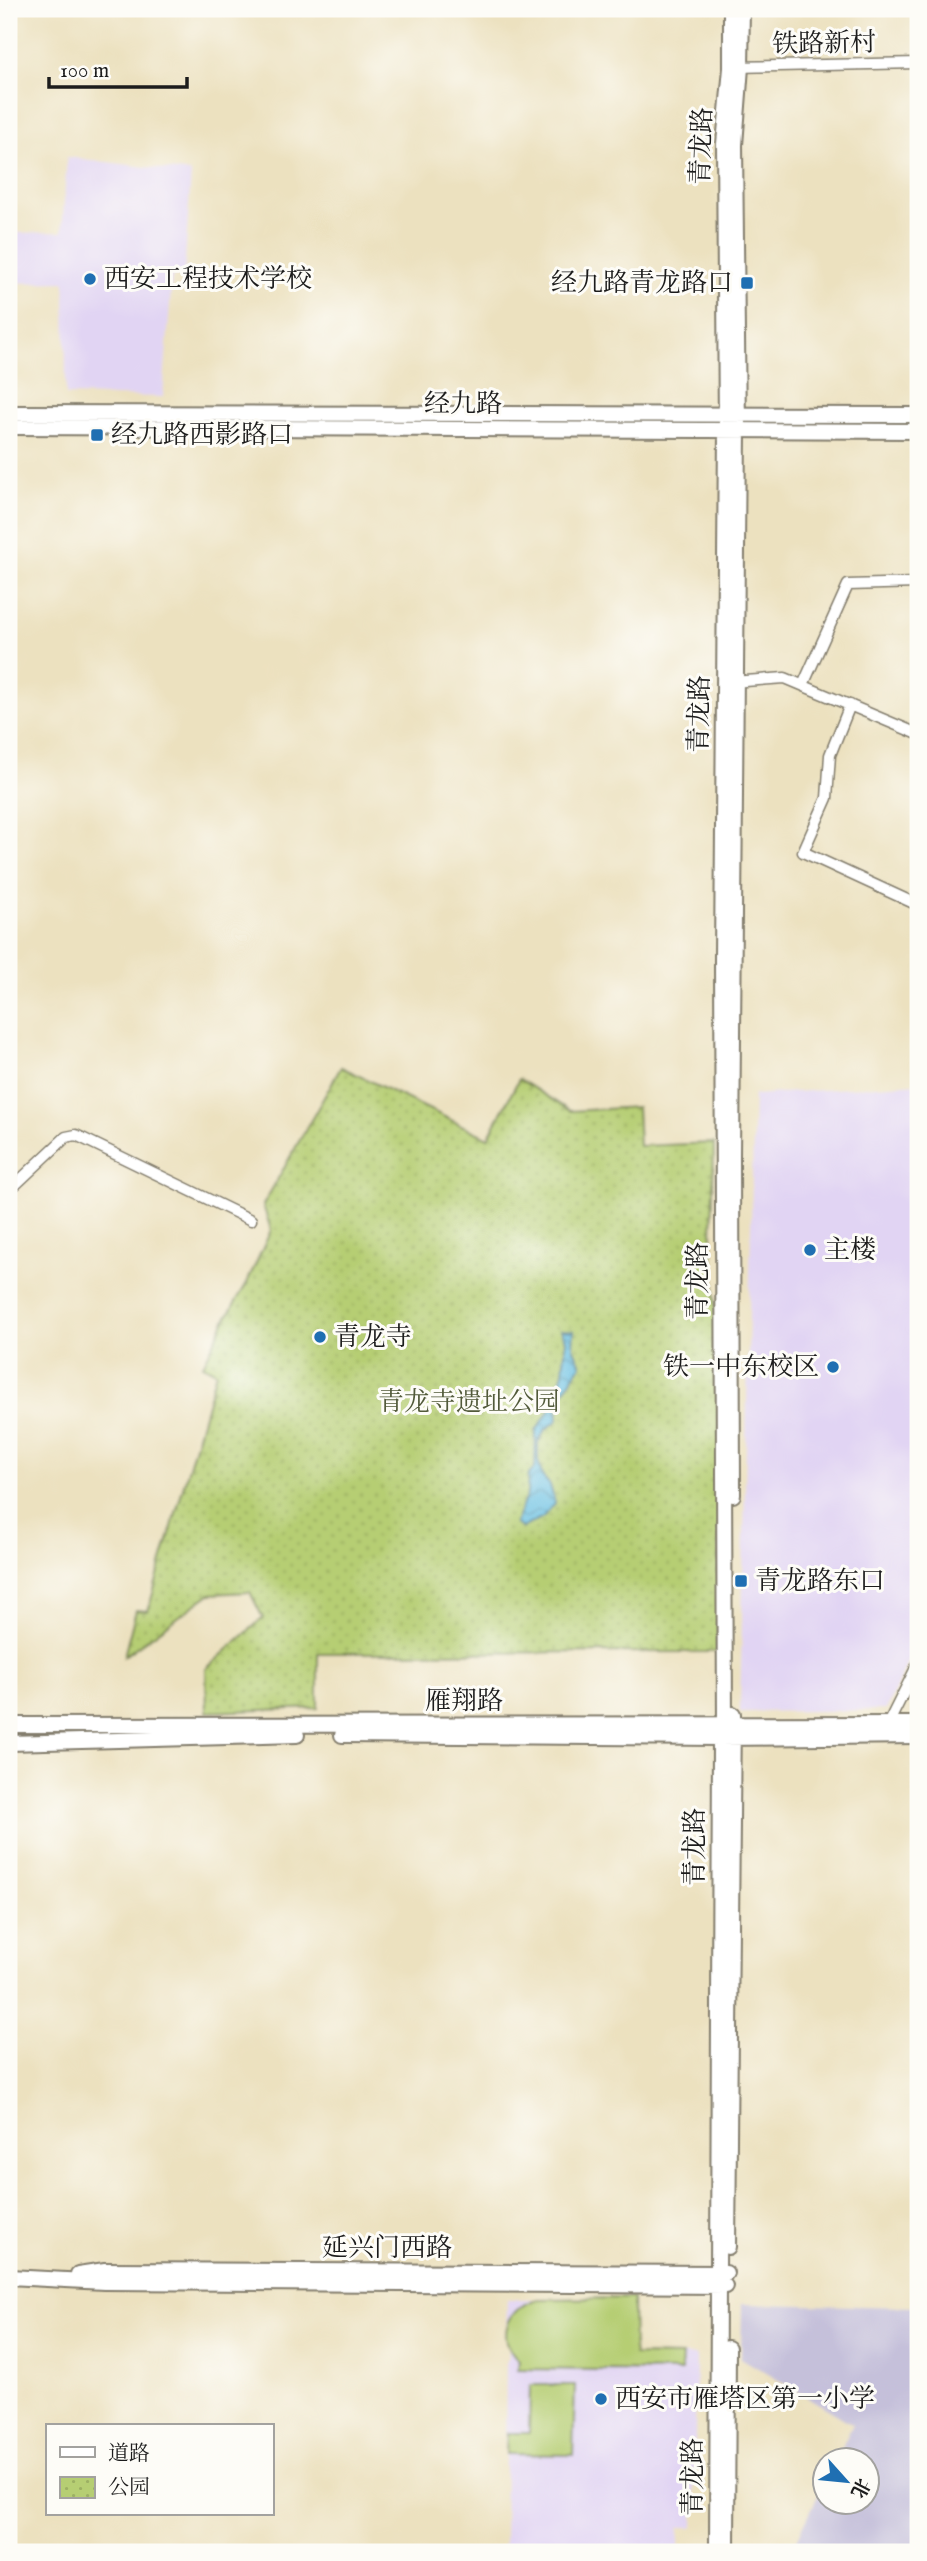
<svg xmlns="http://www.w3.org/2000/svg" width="927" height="2561" font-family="'IM FELL English','Noto Serif SC',serif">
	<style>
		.built { fill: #e1d4f3 }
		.industrial { fill: #c5c0da }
		.green { fill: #b6ce73; stroke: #697548; stroke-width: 2 }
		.park { fill: url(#park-dots); stroke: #697548; stroke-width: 2 }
		.water { fill: url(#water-waves); stroke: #416e80; stroke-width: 2 }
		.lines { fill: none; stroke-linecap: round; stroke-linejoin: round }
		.street-casing { stroke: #847e6e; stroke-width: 13 }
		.secondary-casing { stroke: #847e6e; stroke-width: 18 }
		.street { stroke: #fff; stroke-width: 10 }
		.secondary { stroke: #fff; stroke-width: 14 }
		.poi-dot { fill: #1f6fb2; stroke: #fdfcf7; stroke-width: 2.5 }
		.labels { text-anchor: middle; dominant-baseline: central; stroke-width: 6; stroke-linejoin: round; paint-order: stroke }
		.street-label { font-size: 26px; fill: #1c1c1c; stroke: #fdfcf7 }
		.poi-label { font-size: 26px; fill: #1c1c1c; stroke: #fdfcf7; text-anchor: start }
		.park-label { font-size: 26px; fill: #525a3a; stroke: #fdfcf7 }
	</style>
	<defs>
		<pattern id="park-dots" width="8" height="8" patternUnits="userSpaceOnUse" patternTransform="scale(1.75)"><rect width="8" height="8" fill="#b6ce73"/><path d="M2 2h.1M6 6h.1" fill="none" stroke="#9cb063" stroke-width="1.8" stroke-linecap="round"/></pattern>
		<pattern id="water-waves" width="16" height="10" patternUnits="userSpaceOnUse" patternTransform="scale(1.75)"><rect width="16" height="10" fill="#66bfe3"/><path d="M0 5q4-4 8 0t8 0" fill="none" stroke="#539ab7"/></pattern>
	</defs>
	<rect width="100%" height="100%" fill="#fdfcf7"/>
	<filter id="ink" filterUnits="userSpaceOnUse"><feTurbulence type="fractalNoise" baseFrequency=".0143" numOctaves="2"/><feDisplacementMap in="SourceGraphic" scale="14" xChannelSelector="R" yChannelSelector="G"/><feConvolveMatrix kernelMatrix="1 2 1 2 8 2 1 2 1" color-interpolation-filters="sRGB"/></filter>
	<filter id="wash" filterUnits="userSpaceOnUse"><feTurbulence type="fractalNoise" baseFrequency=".00686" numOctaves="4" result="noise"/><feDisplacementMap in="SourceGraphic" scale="28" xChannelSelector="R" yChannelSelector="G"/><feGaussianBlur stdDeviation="1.57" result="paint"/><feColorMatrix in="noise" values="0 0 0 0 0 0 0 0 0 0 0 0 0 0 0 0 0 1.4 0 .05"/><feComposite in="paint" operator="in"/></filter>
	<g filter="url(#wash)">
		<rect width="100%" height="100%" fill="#ece1bf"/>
		<path class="built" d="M67,157L191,173L184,276H172L163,397L66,395L65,282L9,283V233L62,232Z
			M918,1083V1639L886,1710L740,1712L754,1095Z
			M507,2299H602L613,2301L633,2325L634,2355L696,2356L694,2527H679V2552H504L506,2364L509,2351L506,2339Z"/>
		<path class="industrial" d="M742,2304L918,2307V2552H791L825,2481V2502H867V2460L836,2459L853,2424L741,2358Z"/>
		<path class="green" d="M633,2298L634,2355L682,2356L681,2371L518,2369L519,2360C494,2338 508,2306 538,2299Z
			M530,2385H575L573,2455L506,2454L507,2433H529Z"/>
		<path class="park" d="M341,1067L488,1138L519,1079L570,1111L637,1107L639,1146L714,1143L712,1239L721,1414L717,1652L318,1653V1708L207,1712L206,1669L263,1618L250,1592L210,1594L124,1656L136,1610L148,1611L216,1372L203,1365L225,1320L247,1283L271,1230L263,1205Z"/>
		<path class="water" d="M561,1330L574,1331L573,1347L581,1365L557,1402L558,1420L545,1430L538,1443V1460L542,1476L550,1485L555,1503L543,1517L522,1528L515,1524L527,1494L528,1476L535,1467L536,1431L553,1405L563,1372L566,1340Z"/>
	</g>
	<g filter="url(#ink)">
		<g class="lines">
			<defs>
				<path id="street" d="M735,67L918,63
					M732,682L785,678L918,734
					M803,685L848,585L918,583
					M850,705L830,755L827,798L803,852L918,905
					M9,1183L16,1184L66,1137L76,1135L251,1220
					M888,1724L918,1664"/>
				<path id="secondary" d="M9,413L918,415
					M9,427L918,431
					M733,1495L732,1157L738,429L735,145L741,67L742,9
					M9,1725L918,1724
					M342,1735L720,1738L918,1736
					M9,1743L297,1735
					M728,2247L733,1714
					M78,2274L105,2270L726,2273
					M9,2277L104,2282L725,2286
					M717,2552L720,1738L725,1726L722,959L726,429L724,144L731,68V9
					M727,2552L728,2348"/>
			</defs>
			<use href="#street" class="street-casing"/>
			<use href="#secondary" class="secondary-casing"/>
			<use href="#street" class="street"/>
			<use href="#secondary" class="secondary"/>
		</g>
	</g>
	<g class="poi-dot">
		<circle cx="90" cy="279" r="7"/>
		<rect x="740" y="276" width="14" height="14" rx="3.5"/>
		<rect x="90" y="428" width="14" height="14" rx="3.5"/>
		<circle cx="810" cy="1250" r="7"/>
		<circle cx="320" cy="1337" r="7"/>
		<circle cx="833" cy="1367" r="7"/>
		<rect x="734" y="1574" width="14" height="14" rx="3.5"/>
		<circle cx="601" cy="2399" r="7"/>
	</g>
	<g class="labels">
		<g class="street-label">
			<text transform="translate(824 44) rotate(-1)">铁路新村</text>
			<text transform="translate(702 146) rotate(-88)">青龙路</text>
			<text x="463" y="404">经九路</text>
			<text transform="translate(700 714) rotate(-89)">青龙路</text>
			<text transform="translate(698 1281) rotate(-90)">青龙路</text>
			<text x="464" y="1701">雁翔路</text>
			<text transform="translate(695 1847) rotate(-90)">青龙路</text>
			<text x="387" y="2248">延兴门西路</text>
			<text transform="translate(693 2477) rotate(-90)">青龙路</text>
		</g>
		<g class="poi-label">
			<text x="104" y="279">西安工程技术学校</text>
			<text x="733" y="283" text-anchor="end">经九路青龙路口</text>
			<text x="111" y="435">经九路西影路口</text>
			<text x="824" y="1250">主楼</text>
			<text x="334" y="1337">青龙寺</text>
			<text x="819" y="1367" text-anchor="end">铁一中东校区</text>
			<text x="755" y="1581">青龙路东口</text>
			<text x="615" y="2399">西安市雁塔区第一小学</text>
		</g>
		<g class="park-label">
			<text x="469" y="1402">青龙寺遗址公园</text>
		</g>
	</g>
	<rect width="927" height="2561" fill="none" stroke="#fdfcf7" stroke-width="35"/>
	<rect x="46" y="2424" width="228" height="91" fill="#fdfcf7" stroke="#a3a29f" stroke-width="2"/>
	<rect x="60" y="2447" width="35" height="10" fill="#ffffff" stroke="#a3a29f" stroke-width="2"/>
	<text x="108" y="2460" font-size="21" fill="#1c1c1c">道路</text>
	<rect x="60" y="2477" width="35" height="21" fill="url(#park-dots)" stroke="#a3a29f" stroke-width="2"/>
	<text x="108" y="2494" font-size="21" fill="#1c1c1c">公园</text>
	<g transform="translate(846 2481) rotate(117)"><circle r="33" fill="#fdfcf7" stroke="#a3a29f" stroke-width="2"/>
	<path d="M0-5L12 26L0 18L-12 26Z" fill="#1f6fb2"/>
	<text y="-10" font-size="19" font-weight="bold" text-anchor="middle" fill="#1c1c1c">北</text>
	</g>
	<path d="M49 77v10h138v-10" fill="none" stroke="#1c1c1c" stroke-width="3.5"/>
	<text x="60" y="77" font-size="21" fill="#1c1c1c" stroke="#fdfcf7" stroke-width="5" paint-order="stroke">100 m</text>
</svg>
